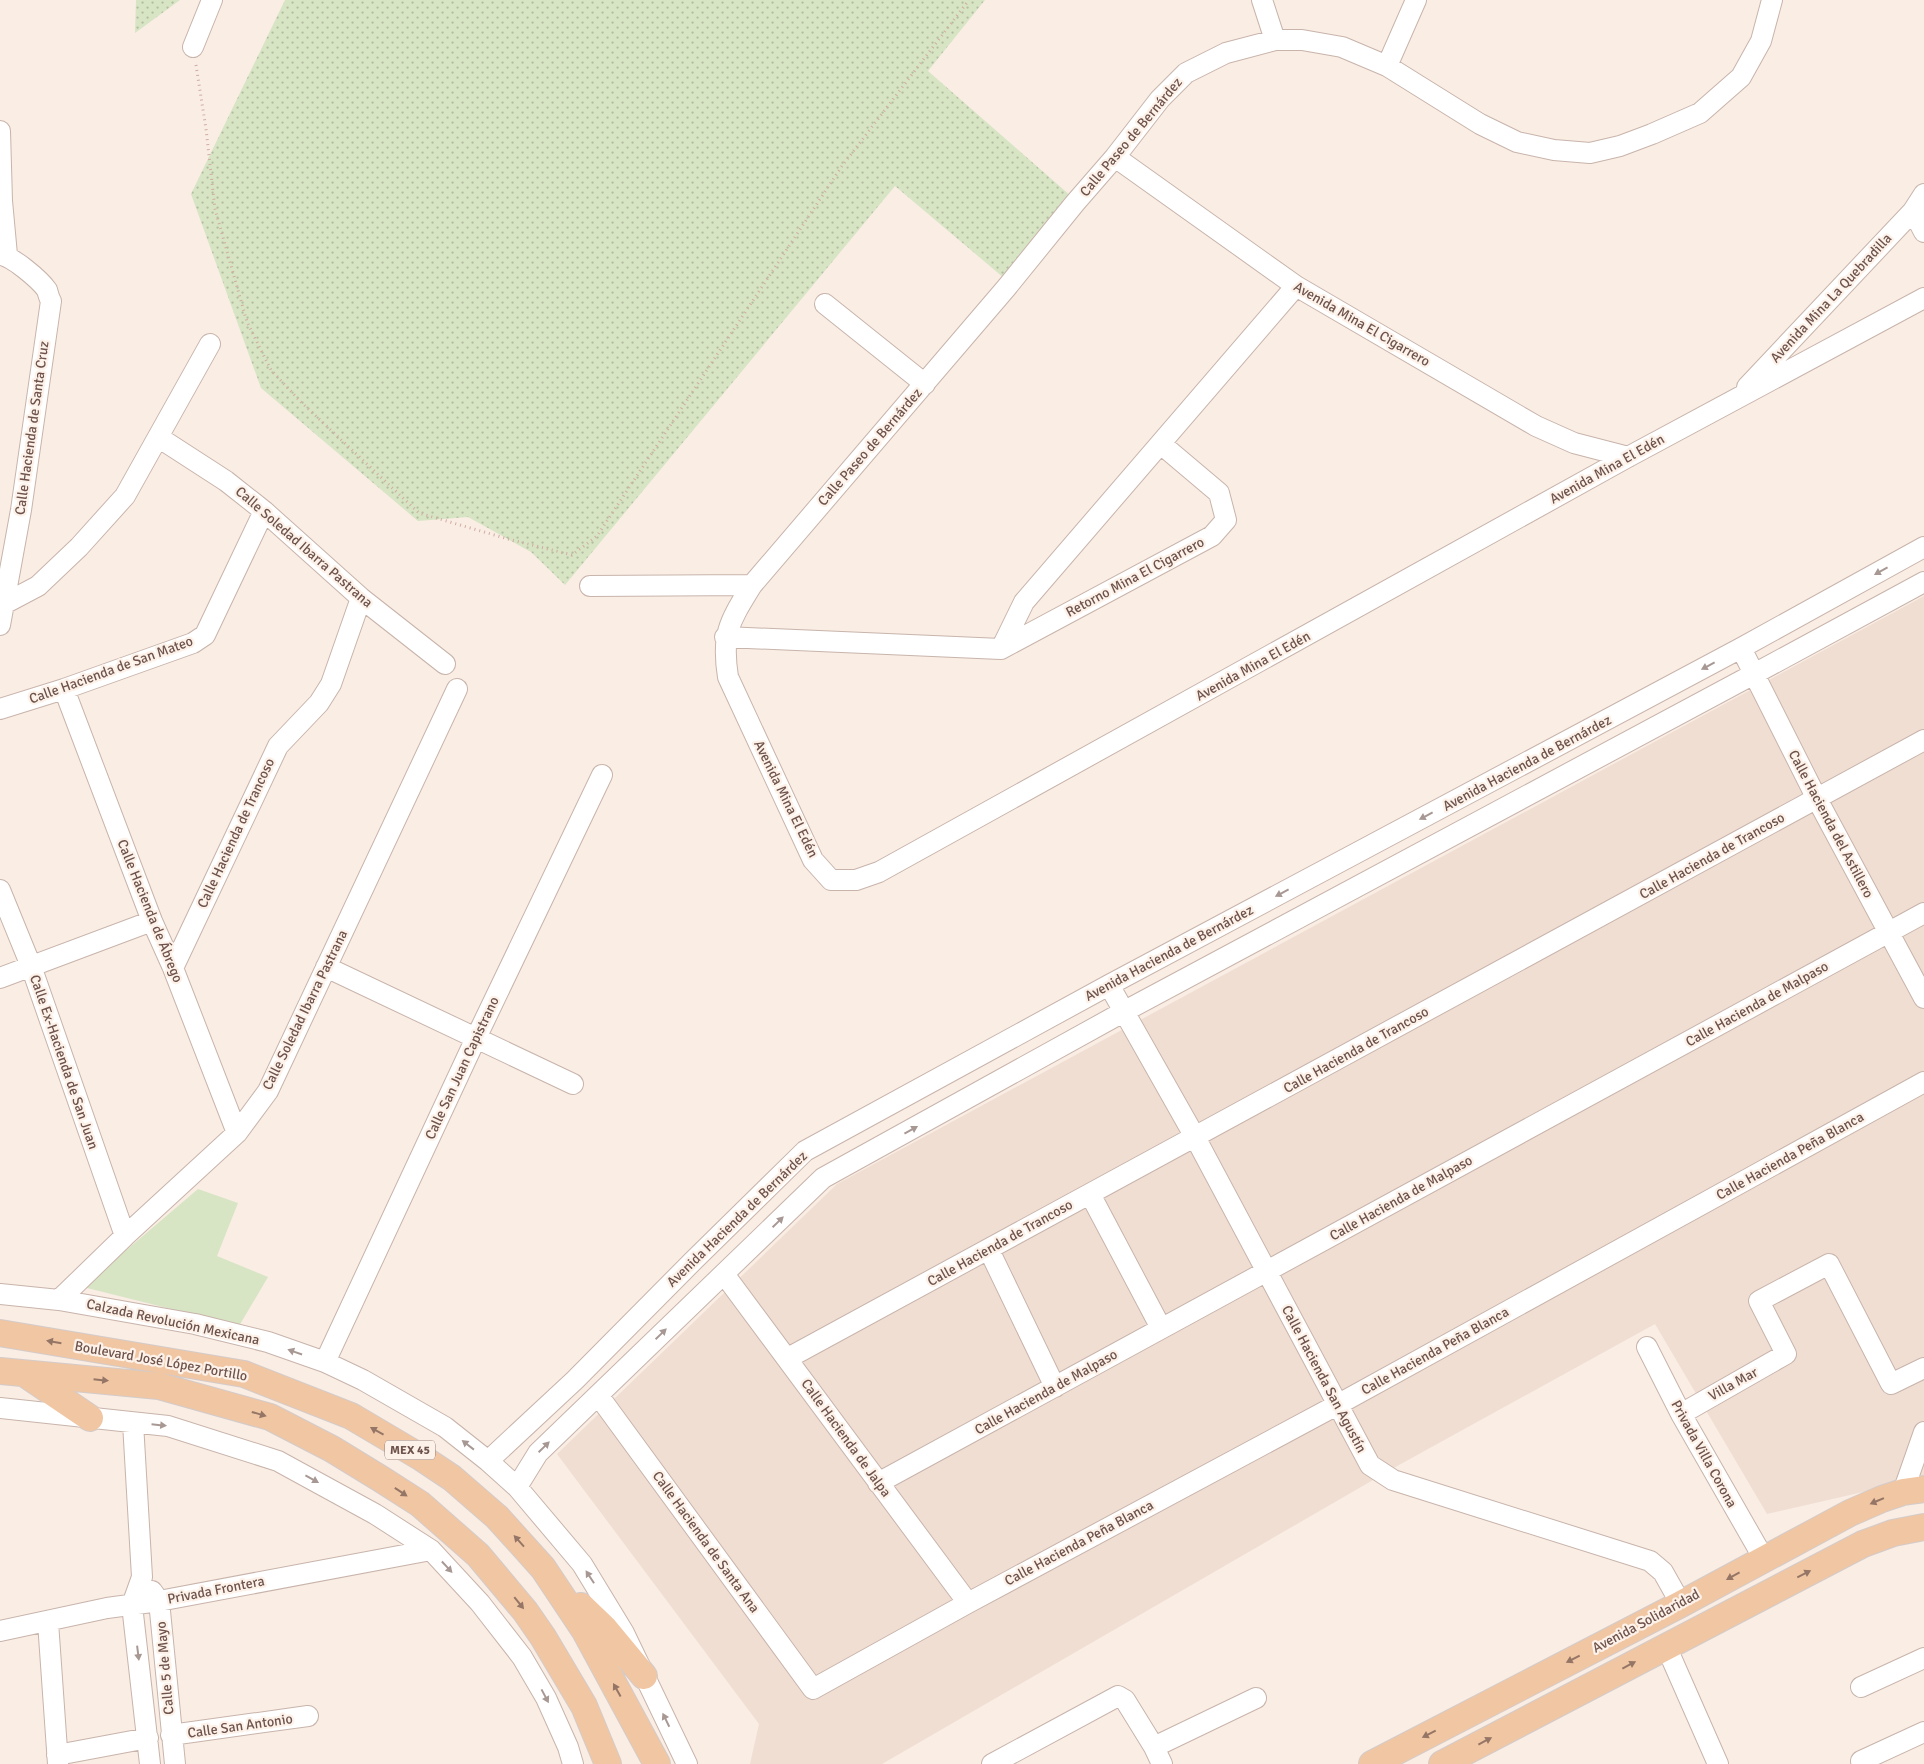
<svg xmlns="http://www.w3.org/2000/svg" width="1924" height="1764" font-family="Signika,sans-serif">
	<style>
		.residential { fill: #f0ded3 }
		.grass { fill: url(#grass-dots) }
		.park { fill: #d7e5c4 }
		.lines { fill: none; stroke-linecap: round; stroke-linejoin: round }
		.minor-casing { stroke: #c8b4ab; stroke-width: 22 }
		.major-casing { stroke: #d4cbc9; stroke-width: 28 }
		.path { stroke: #d0aca2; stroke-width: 3; stroke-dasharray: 1 4; stroke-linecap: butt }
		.minor { stroke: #fff; stroke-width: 20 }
		.major { stroke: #f1c6a3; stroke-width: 26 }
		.oneway { fill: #a89894 }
		.oneway2 { fill: #957666 }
		.labels { text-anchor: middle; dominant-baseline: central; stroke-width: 4.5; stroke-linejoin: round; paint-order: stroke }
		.shield { fill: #fdf2e9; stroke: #99837b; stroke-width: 1 }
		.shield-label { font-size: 12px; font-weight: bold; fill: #6e534c }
		.street-label { font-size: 14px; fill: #6e534c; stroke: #fdf2e9 }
	</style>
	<defs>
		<pattern id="grass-dots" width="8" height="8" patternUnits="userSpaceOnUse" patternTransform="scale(1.25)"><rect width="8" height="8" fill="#d7e5c4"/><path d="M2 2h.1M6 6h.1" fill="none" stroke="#b3bca1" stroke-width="1.8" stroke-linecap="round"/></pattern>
	</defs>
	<rect width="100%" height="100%" fill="#f9ede4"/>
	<path class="residential" d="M1924,596V1478L1767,1514L1655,1324L1399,1465L882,1764H750L759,1724L557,1454L837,1184Z"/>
	<path class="grass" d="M136,0H180L135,33Z
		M285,0H985L928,71L1072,197L1004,278L895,186L565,585L531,552L468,517L418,521L261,388L191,194Z"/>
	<path class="park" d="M198,1189L238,1203L217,1256L268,1277L239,1326L83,1287Z"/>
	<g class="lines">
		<defs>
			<path id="minor" d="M1262,0L1275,40
				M1772,0L1761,41L1741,77L1700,113L1652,134L1620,146L1590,153L1554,150L1517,142L1480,124L1387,66L1342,47L1302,40H1275L1226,53L1186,73L1160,99L1115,157L1075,203L1007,287L752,585C730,621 721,633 728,677L813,860L831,880H856L879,872L1628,457L1924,298
				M193,47L212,0
				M1387,66L1416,0
				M0,131L2,201L7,255
				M1115,157L1296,286L1536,426L1574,443L1628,457
				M1913,211L1924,232
				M0,255C11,255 40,280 47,290C48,293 49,298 51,301L21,510L0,625
				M825,304L925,384
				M1747,387L1913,211L1924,194
				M158,437L226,481L264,511L361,598L445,664
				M590,586L752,585
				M4,604L38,586L79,547L125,496L210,344
				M725,637L1001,649L1212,536L1226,520L1219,493L1161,444
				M1741,648L1817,799L1924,998
				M1001,649L1024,602L1296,286
				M64,689L152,921L173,968L237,1133
				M0,709L64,689L193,643L205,635L264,511
				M0,890L31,966L125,1236
				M326,967L573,1084
				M173,968L278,746L319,703L331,684L361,598
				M0,978L152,921
				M1109,985L1195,1137L1370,1465L1393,1480L1650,1561L1663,1572L1681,1604
				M1090,1194L1161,1328
				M989,1250L1055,1387
				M724,1274L968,1603
				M0,1294L59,1300L195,1324L268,1342L325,1362L363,1380L445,1427L488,1461L517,1487L582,1564L624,1633L687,1764
				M59,1300L125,1236L237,1133L268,1091L457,689
				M1647,1347L1681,1414L1764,1559
				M788,1358L1924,740
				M325,1362L476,1038L602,775
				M598,1395L813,1689L968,1603L1337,1405L1924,1082
				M0,1408L168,1426L278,1461L375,1514L431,1550L480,1603L522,1657L546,1698L568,1747L573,1764
				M1681,1414L1786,1354L1759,1301L1829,1264L1891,1384L1924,1368
				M133,1423L142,1577L132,1605L150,1764
				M488,1461L575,1380L693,1261L805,1151L1109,985L1741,648L1924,547
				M878,1483L1924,913
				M517,1487L538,1453L823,1178L1125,1011L1754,674L1924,582
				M1903,1492L1924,1432
				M152,1591L159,1601L175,1764
				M48,1622L58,1764
				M0,1631L107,1608L159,1601L431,1550
				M1666,1646L1718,1764
				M1861,1687L1924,1658
				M171,1735L308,1716
				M1154,1747L1256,1698
				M57,1755L148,1738
				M1861,1761L1924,1732
				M992,1764L1118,1696L1125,1700L1154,1747L1162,1764"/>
			<path id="major" d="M0,1333L244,1374L351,1416L422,1458L452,1478L497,1517L543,1568L585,1631L657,1764
				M0,1371L159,1386L270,1417L332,1449L381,1479L420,1504L478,1555L525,1611L543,1637L584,1706L608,1764
				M25,1374L90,1418
				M581,1606L605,1629L644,1676
				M1372,1764L1681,1604L1850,1513L1882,1499L1903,1492L1924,1489
				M1442,1764L1863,1544L1893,1533L1924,1527"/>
		</defs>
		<use href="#minor" class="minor-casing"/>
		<use href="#major" class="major-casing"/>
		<path class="path" d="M196,65L206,129L215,209L247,322L271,370L301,402L419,513L508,539L572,555L597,536L842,166L969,0"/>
		<use href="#minor" class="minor"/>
		<use href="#major" class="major"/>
	</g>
	<defs><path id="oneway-solid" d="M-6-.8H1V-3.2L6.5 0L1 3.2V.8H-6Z" transform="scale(1.25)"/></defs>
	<g class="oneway">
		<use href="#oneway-solid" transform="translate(1881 571) rotate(151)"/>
		<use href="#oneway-solid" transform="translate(1708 666) rotate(152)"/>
		<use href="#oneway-solid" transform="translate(1426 816) rotate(152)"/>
		<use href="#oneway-solid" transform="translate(1282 893) rotate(152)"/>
		<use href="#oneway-solid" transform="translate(911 1130) rotate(-29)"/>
		<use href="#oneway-solid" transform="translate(778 1222) rotate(-44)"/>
		<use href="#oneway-solid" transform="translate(661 1334) rotate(-44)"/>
		<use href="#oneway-solid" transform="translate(295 1352) rotate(-161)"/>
		<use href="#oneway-solid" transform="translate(159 1425) rotate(6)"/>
		<use href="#oneway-solid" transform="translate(468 1445) rotate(-142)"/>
		<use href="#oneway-solid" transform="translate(544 1447) rotate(-44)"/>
		<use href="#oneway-solid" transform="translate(312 1479) rotate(29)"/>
		<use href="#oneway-solid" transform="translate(447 1567) rotate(47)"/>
		<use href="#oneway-solid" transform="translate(590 1577) rotate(-123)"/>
		<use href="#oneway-solid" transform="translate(138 1653) rotate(83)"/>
		<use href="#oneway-solid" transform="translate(545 1696) rotate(62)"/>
		<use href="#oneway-solid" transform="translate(666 1720) rotate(-116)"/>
	</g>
	<g class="oneway2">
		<use href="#oneway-solid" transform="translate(54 1342) rotate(-170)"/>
		<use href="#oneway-solid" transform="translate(101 1380) rotate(6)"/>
		<use href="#oneway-solid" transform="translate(259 1414) rotate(16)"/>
		<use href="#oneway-solid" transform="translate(377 1431) rotate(-151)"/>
		<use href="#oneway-solid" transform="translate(401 1492) rotate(34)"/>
		<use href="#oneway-solid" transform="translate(1877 1501) rotate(157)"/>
		<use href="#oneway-solid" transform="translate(519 1541) rotate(-132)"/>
		<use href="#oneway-solid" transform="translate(1804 1574) rotate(-27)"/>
		<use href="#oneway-solid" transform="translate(1733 1576) rotate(151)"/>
		<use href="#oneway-solid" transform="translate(519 1603) rotate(51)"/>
		<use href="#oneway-solid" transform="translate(1573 1659) rotate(153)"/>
		<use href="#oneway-solid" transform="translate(1629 1665) rotate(-28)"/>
		<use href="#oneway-solid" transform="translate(617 1690) rotate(-119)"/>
		<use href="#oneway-solid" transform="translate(1429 1734) rotate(153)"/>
		<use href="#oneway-solid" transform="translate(1485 1741) rotate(-28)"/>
	</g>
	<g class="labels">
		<rect class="shield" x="385" y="1440.5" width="50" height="19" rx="4"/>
		<g class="shield-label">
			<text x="410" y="1450">MEX 45</text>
		</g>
		<g class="street-label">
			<text transform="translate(1131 137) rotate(-50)">Calle Paseo de Bernárdez</text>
			<text transform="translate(1831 298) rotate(-47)">Avenida Mina La Quebradilla</text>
			<text transform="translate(1362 324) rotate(30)">Avenida Mina El Cigarrero</text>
			<text transform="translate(32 428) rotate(-82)">Calle Hacienda de Santa Cruz</text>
			<text transform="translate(870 447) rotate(-49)">Calle Paseo de Bernárdez</text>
			<text transform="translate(1607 469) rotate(-29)">Avenida Mina El Edén</text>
			<text transform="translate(304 547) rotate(41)">Calle Soledad Ibarra Pastrana</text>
			<text transform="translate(1135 577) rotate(-28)">Retorno Mina El Cigarrero</text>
			<text transform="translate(1253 666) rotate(-29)">Avenida Mina El Edén</text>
			<text transform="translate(111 670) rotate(-20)">Calle Hacienda de San Mateo</text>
			<text transform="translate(1527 763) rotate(-28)">Avenida Hacienda de Bernárdez</text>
			<text transform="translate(786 799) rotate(64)">Avenida Mina El Edén</text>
			<text transform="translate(1831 824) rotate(62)">Calle Hacienda del Astillero</text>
			<text transform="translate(236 833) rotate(-65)">Calle Hacienda de Trancoso</text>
			<text transform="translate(1712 856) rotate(-29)">Calle Hacienda de Trancoso</text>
			<text transform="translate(150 911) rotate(68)">Calle Hacienda de Ábrego</text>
			<text transform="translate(1169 953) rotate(-28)">Avenida Hacienda de Bernárdez</text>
			<text transform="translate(1757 1004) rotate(-29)">Calle Hacienda de Malpaso</text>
			<text transform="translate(305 1010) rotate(-64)">Calle Soledad Ibarra Pastrana</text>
			<text transform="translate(1356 1050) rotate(-29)">Calle Hacienda de Trancoso</text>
			<text transform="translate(64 1062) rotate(71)">Calle Ex-Hacienda de San Juan</text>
			<text transform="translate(462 1068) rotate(-65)">Calle San Juan Capistrano</text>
			<text transform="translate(1790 1156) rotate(-29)">Calle Hacienda Peña Blanca</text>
			<text transform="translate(1401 1198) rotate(-29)">Calle Hacienda de Malpaso</text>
			<text transform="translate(737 1219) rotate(-44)">Avenida Hacienda de Bernárdez</text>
			<text transform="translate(1000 1243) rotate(-29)">Calle Hacienda de Trancoso</text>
			<text transform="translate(173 1322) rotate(12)">Calzada Revolución Mexicana</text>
			<text transform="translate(1435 1351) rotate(-29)">Calle Hacienda Peña Blanca</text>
			<text transform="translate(161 1361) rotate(10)">Boulevard José López Portillo</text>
			<text transform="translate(1324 1379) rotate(62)">Calle Hacienda San Agustín</text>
			<text transform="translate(1733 1384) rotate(-29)">Villa Mar</text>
			<text transform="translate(1046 1392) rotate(-29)">Calle Hacienda de Malpaso</text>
			<text transform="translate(846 1438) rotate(54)">Calle Hacienda de Jalpa</text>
			<text transform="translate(1704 1454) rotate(61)">Privada Villa Corona</text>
			<text transform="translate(706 1542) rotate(54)">Calle Hacienda de Santa Ana</text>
			<text transform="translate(1079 1543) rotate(-28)">Calle Hacienda Peña Blanca</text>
			<text transform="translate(216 1590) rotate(-11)">Privada Frontera</text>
			<text transform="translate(1646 1621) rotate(-28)">Avenida Solidaridad</text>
			<text transform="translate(165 1668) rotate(-95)">Calle 5 de Mayo</text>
			<text transform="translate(240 1726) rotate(-8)">Calle San Antonio</text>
		</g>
	</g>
</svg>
